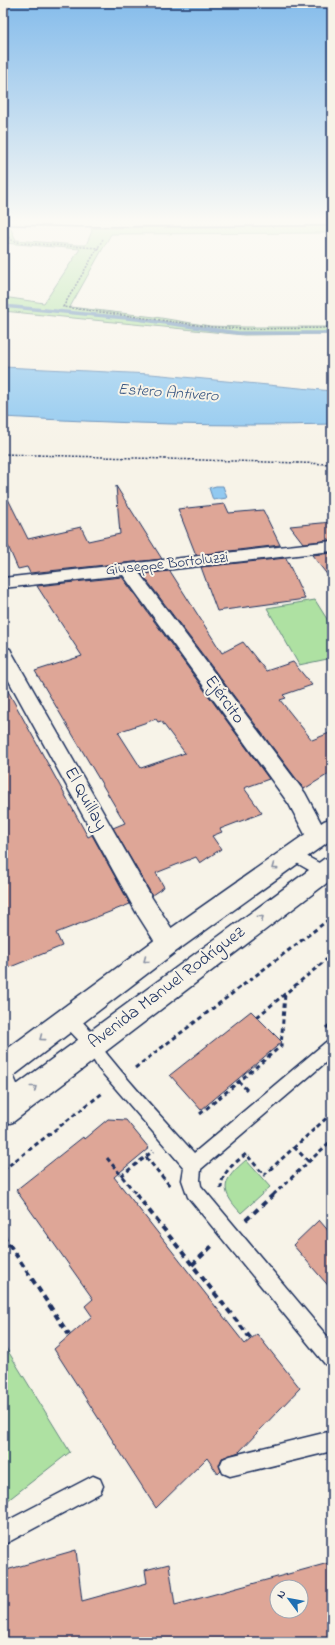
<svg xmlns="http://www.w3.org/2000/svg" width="335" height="1645" font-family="'Indie Flower',sans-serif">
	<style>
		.green { fill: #aee1a2; stroke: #648880 }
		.water { fill: #91c9f0; stroke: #628bb6 }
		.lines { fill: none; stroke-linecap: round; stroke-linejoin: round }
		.stream { stroke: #628bb6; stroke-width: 3.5 }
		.building { fill: #dea697; stroke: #1b2f5e; fill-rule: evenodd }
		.lane-casing { stroke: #1b2f5e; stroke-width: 3 }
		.street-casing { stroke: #1b2f5e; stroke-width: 3 }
		.secondary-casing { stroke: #1b2f5e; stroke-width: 3 }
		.path-far2 { stroke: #1b2f5e; stroke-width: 1.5; stroke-dasharray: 2 1.5; stroke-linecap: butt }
		.path-far1 { stroke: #1b2f5e; stroke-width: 3; stroke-dasharray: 4.5 3.5; stroke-linecap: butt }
		.path { stroke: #1b2f5e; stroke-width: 4; stroke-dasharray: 6 4.5; stroke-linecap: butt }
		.lane { fill: #f7f3e8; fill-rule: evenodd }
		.street { fill: #f7f3e8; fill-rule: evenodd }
		.secondary { fill: #f7f3e8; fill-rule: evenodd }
		.oneway { stroke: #8991a3 }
		.labels { text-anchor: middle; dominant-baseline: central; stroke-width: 4; stroke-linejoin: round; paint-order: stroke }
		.far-street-label { font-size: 15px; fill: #1b2f5e; stroke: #f7f3e8 }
		.far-water-label { font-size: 16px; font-style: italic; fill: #385682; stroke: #f7f3e8 }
		.street-label { font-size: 18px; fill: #1b2f5e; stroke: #f7f3e8 }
	</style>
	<rect width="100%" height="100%" fill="#f7f3e8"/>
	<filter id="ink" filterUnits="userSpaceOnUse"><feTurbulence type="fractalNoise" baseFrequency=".025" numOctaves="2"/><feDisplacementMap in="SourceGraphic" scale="8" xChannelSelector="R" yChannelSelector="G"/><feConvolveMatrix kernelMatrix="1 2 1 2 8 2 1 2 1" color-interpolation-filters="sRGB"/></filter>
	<g filter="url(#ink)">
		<path class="green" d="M3,225H9L16,240L77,245H86L92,231L91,228L332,226V233L111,234L70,307L155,317L210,326L244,327H332V334L244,335L3,311V297L44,303L80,249L4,243Z
			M315,600L332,627V658L299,665L267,608Z
			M246,1160L270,1187L241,1213C218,1189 223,1180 246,1160Z
			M3,1343L70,1452L3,1504Z"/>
		<path class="water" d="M3,367L151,374L332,391V424C222,427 112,423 3,417Z
			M216,486H223L227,498L213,500L209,488Z"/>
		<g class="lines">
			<path class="stream" d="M3,306L137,319L238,333H332"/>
		</g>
		<path class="building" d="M116,486L162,559L30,573L27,567L18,569L8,546L3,547V489L28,539L81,527L88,541L120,534Z
			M225,504L229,513L263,510L280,545L196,555L178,509Z
			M332,522V540L303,543L290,526Z
			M332,553V581L312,555Z
			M286,558L305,599L217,611L201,567Z
			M170,571L222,653L243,642L266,671L293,662L312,685L283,695L286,698L280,700L312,740L332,732V772L304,789L142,574Z
			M122,577L269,779L244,788L262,813L220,829L222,832L212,836L221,849L200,863L196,857L156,873L164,887L152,895L113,828L125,823L35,671L82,656L37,586ZM156,719L158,722L161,721L185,753L141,768L118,732Z
			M3,682L88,837L92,835L130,904L56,933L62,946L3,970Z
			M251,1011L282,1042L201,1110L170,1075Z
			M108,1119L126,1120L149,1148L114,1177L245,1344L257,1334L300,1388L239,1452L222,1458L219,1465L221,1471L218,1474L207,1458L156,1508L54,1349L92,1316L85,1306L93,1299L16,1190L83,1137L84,1139Z
			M319,1220L332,1235V1290L293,1245Z
			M76,1550L82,1601L147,1583L145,1570L169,1564L175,1605L332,1562V1642H3V1571ZM277,1587H301V1611H277Z"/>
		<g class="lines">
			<defs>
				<path id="lane" d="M293,849L332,870V883L288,858L286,854L288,850Z
					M68,1012C87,1019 98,1044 111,1059C137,1091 166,1122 194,1153L326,1042L332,1040V1057L201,1169L200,1180L201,1186L332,1342V1367L325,1364L188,1197L182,1180L184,1168L98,1068L87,1049L63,1024L60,1019L63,1014Z
					M332,1431V1451L230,1476L223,1473L220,1466L223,1459L230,1456Z
					M93,1476L100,1479L103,1486L100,1493L3,1545V1523Z"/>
				<path id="street" d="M332,541V551L139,573L305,793L328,836L325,842L317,845L309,842L289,804L123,575L3,588V578Z
					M3,647L10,649L12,653L152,898L181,943L178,950L169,953L160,950L136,912L3,670Z
					M3,1071L13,1075L26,1105L22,1114L12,1118L3,1115Z"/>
				<path id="secondary" d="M3,219H332V225L76,226L3,224Z
					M332,818V839L178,950L12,1077L3,1081V1052L160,936L324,821Z
					M332,857V879L13,1122L3,1125V1095L324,859Z"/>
			</defs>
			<use href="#lane" class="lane-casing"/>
			<use href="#street" class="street-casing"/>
			<use href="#secondary" class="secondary-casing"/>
			<path class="path-far2" d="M9,237L11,240L21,243L99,248
				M103,239L63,307L212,327L243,329L332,328
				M3,454L332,464"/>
			<path class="path-far1" d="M257,1017L332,955
				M326,1028L332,1023
				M135,1068L332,917
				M238,1081L248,1091
				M200,1114L281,1046L285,994
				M294,1147L309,1162
				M146,1157L170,1186
				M107,1158L137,1195
				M3,1170L104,1092
				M121,1176L153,1151
				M221,1189C221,1172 234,1164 246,1154L264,1175L332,1113
				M273,1195L332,1140"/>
			<path class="path" d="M136,1194L251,1339
				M246,1220L274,1194
				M3,1235L69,1335
				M192,1265L212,1246
				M328,1378L332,1383"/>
			<use href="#lane" class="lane"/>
			<use href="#street" class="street"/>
			<use href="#secondary" class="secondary"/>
		</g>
		<defs><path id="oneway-chevron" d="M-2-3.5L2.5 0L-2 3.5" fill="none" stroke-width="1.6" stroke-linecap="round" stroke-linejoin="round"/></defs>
		<g class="oneway">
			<use href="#oneway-chevron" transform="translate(274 867) rotate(144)"/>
			<use href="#oneway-chevron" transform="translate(261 918) rotate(-36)"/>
			<use href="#oneway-chevron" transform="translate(146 960) rotate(143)"/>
			<use href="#oneway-chevron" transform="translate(42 1038) rotate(143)"/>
			<use href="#oneway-chevron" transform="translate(34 1088) rotate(-38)"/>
		</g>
	</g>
	<linearGradient id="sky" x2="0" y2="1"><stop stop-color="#85bceb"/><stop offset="0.49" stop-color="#fbfaf5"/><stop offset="1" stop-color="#fbfaf5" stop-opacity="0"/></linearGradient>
	<rect width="335" height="449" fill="url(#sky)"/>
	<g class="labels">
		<g class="far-street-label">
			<text transform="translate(167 564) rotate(-6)">Giuseppe Bortoluzzi</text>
		</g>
		<g class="far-water-label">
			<text transform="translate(168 393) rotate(4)">Estero Antivero</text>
		</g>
		<g class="street-label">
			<text transform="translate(224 700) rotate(54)">Ejército</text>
			<text transform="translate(85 799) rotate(61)">El Quillay</text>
			<text transform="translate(167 988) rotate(-37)">Avenida Manuel Rodríguez</text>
		</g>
	</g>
	<rect width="335" height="1645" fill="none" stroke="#f7f3e8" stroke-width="16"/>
	<rect x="8" y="8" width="319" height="1629" fill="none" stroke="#1b2f5e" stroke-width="1.5" filter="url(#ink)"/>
	<g transform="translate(289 1599) rotate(302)"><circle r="19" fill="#f7f3e8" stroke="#9fa5b1"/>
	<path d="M0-3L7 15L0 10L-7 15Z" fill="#1f6fb2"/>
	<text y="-6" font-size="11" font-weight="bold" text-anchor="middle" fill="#1b2f5e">N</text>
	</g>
</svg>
